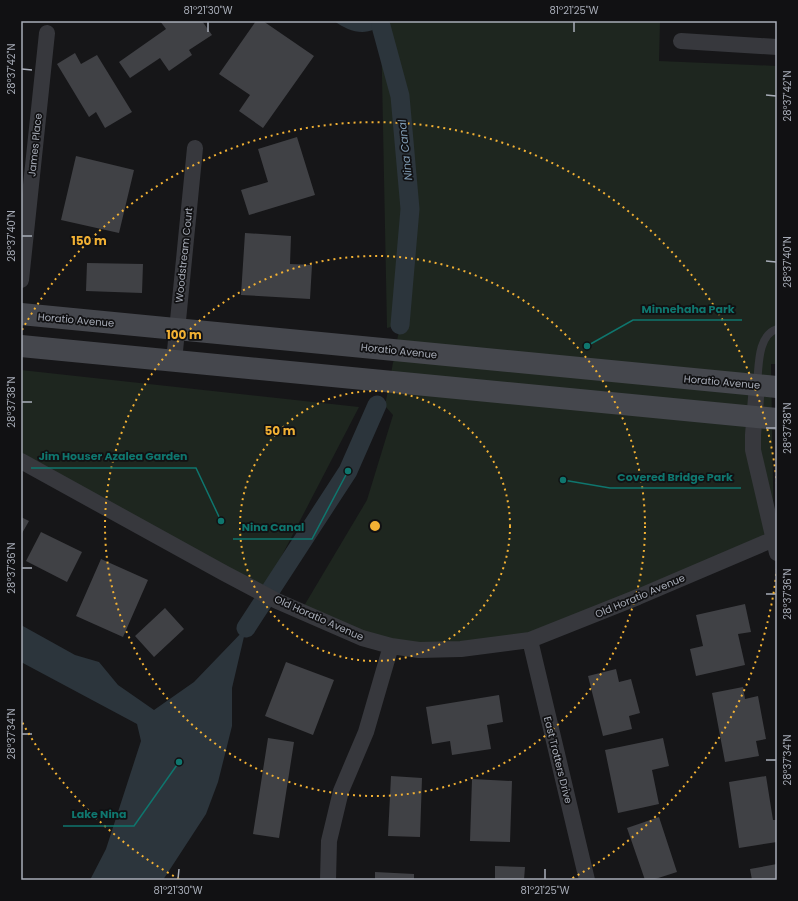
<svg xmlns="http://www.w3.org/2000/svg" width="798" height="901" font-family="Poppins,sans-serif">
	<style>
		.green { fill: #1e261f }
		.water { fill: #2c353c }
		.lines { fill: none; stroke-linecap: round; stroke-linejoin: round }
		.canal { stroke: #2c353c; stroke-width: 19 }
		.building { fill: #404145 }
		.service { stroke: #37383d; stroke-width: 8 }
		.minor { stroke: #37383d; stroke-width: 16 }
		.secondary { stroke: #45474d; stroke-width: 22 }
		.ticks { fill: none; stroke: #a8adb8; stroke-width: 1.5 }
		.ring { fill: none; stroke: #f2b134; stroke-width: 2; stroke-dasharray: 2 4 }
		.labels { text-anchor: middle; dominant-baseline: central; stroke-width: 3.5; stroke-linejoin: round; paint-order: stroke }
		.street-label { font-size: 10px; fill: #a8adb8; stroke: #111113 }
		.water-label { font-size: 11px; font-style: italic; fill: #7f9bb3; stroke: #111113 }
		.centre { fill: #f2b134; stroke: #111113; stroke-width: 2 }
		.ring-label { font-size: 12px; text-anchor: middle; font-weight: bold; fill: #f2b134; stroke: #111113; stroke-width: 3.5; stroke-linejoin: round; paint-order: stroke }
		.leader { fill: none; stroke: #0f766e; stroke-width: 1.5 }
		.callout-dot { fill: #0f766e; stroke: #111113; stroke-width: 1.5 }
		.callout-label { font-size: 11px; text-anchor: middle; font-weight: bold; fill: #0f766e; stroke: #111113; stroke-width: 3.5; stroke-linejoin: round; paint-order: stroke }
		.neatline { fill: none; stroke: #a8adb8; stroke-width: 1.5 }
		.ticks-label { font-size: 10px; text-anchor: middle; fill: #a8adb8 }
	</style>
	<rect width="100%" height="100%" fill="#161618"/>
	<path class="green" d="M386,21H660L659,61L777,66V364H771L774,539L553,632L419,650L301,611L367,500L393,415L385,406L400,325L387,328L381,26Z
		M21,370L359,407L265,588L21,453Z"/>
	<path class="water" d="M334,21H386C369,38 351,33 334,21Z
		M21,625L75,655L99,662L118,685L154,710L194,682L246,628L232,688V726L218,782L206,814L163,880H90L106,849L141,741L137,724L21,662Z"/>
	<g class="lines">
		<path class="canal" d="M381,26L400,96L410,209L400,325
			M246,628L348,471L377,405"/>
	</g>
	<path class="building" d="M160,21H202L212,35L189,50L192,55L169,71L160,58L130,78L119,62L166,29Z
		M256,21H263L314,56L263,128L239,111L250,95L219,74Z
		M75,53L81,64L97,55L132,112L105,128L96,112L89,117L57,64Z
		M297,137L315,195L249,215L241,190L268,182L258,149Z
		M76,156L134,170L119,233L61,220Z
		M245,233L291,236L290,264L312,265L310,299L241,295Z
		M87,263L143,264L142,293L86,291Z
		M21,517L29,521L21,535Z
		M41,532L82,552L67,582L26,561Z
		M101,559L148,580L123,637L76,616Z
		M745,604L751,632L738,634L745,665L696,676L690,649L703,646L696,615Z
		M165,608L184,629L154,657L135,636Z
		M286,662L334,680L313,735L265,716Z
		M616,669L619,682L631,679L640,713L629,716L632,729L603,736L588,676Z
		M743,687L745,699L758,696L766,739L756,741L759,756L725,762L712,693Z
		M499,695L503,722L487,725L491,749L452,755L450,741L432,744L426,707Z
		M268,738L294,742L279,838L253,834Z
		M663,738L669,766L652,770L659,804L618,813L605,750Z
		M391,776L422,778L420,837L388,836Z
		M766,776L773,820H777V842L739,848L729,782Z
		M472,779L512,781L510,842L470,841Z
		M659,817L677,872L652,880H645L627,828Z
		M777,864V880H752L750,869Z
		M495,866L525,867L524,880H495Z
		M375,872L414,874V880H375Z"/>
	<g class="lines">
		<path class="service" d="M757,384C759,368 757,335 777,329"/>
		<path class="minor" d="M681,41L777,47
			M21,280L47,33
			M174,361L195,148
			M757,385L753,435V450L777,553
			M21,461L224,573L277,601L362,638L391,646L419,650L461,649L530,640L638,597L774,539
			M530,640L587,880
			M328,880L329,841L341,791L366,732L391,646"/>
		<path class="secondary" d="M21,314L777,387
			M21,346L777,419"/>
	</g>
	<path class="ticks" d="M208,32V22M574,32V22M22,69L32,70M766,95L776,96M22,236H32M766,261L776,262M22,402H32M766,428H776M22,568H32M766,594H776M22,734H32M766,760H776M178,879L179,869M545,879V869"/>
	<g class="ring">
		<circle cx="375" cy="526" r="135"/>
		<circle cx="375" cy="526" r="270"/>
		<path d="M777 568A404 404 0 0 1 571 879M179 879A404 404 0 0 1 22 722M22 330A404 404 0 0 1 777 484"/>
	</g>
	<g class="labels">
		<g class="street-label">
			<text transform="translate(35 145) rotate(-84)">James Place</text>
			<text transform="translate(184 255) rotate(-84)">Woodstream Court</text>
			<text transform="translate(76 320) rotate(5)">Horatio Avenue</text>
			<text transform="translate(399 351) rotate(6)">Horatio Avenue</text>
			<text transform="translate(722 382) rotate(5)">Horatio Avenue</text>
			<text transform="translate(640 596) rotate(-23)">Old Horatio Avenue</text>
			<text transform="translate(319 618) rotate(24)">Old Horatio Avenue</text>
			<text transform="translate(558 760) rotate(76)">East Trotters Drive</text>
		</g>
		<g class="water-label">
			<text transform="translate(405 150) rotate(-96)">Nina Canal</text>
		</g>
	</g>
	<circle cx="375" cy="526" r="6" class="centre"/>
	<g class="ring-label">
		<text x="89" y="245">150 m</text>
		<text x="184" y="339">100 m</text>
		<text x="280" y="435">50 m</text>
	</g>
	<path class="leader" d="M587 346L633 320H742M221 521L196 468H31M563 480L610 488H741M348 471L312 539H233M179 762L134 826H63"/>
	<g class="callout-dot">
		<circle cx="587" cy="346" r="4"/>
		<circle cx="221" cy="521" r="4"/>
		<circle cx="563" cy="480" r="4"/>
		<circle cx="348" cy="471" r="4"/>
		<circle cx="179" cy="762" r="4"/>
	</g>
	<g class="callout-label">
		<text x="688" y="313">Minnehaha Park</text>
		<text x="113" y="460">Jim Houser Azalea Garden</text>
		<text x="675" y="481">Covered Bridge Park</text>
		<text x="273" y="531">Nina Canal</text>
		<text x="99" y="818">Lake Nina</text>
	</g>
	<rect width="798" height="901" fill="none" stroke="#111113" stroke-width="44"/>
	<rect x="22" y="22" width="754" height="857" class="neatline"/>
	<g class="ticks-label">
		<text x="208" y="14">81°21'30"W</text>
		<text x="574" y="14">81°21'25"W</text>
		<text transform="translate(11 69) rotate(-90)" y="4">28°37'42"N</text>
		<text transform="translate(787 96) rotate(-90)" y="4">28°37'42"N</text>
		<text transform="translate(11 236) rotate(-90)" y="4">28°37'40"N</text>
		<text transform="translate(787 262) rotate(-90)" y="4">28°37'40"N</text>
		<text transform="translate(11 402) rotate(-90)" y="4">28°37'38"N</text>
		<text transform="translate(787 428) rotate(-90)" y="4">28°37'38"N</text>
		<text transform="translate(11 568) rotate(-90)" y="4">28°37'36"N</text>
		<text transform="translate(787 594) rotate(-90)" y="4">28°37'36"N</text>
		<text transform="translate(11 734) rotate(-90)" y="4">28°37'34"N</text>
		<text transform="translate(787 760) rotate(-90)" y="4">28°37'34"N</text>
		<text x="178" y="894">81°21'30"W</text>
		<text x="545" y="894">81°21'25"W</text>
	</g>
</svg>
